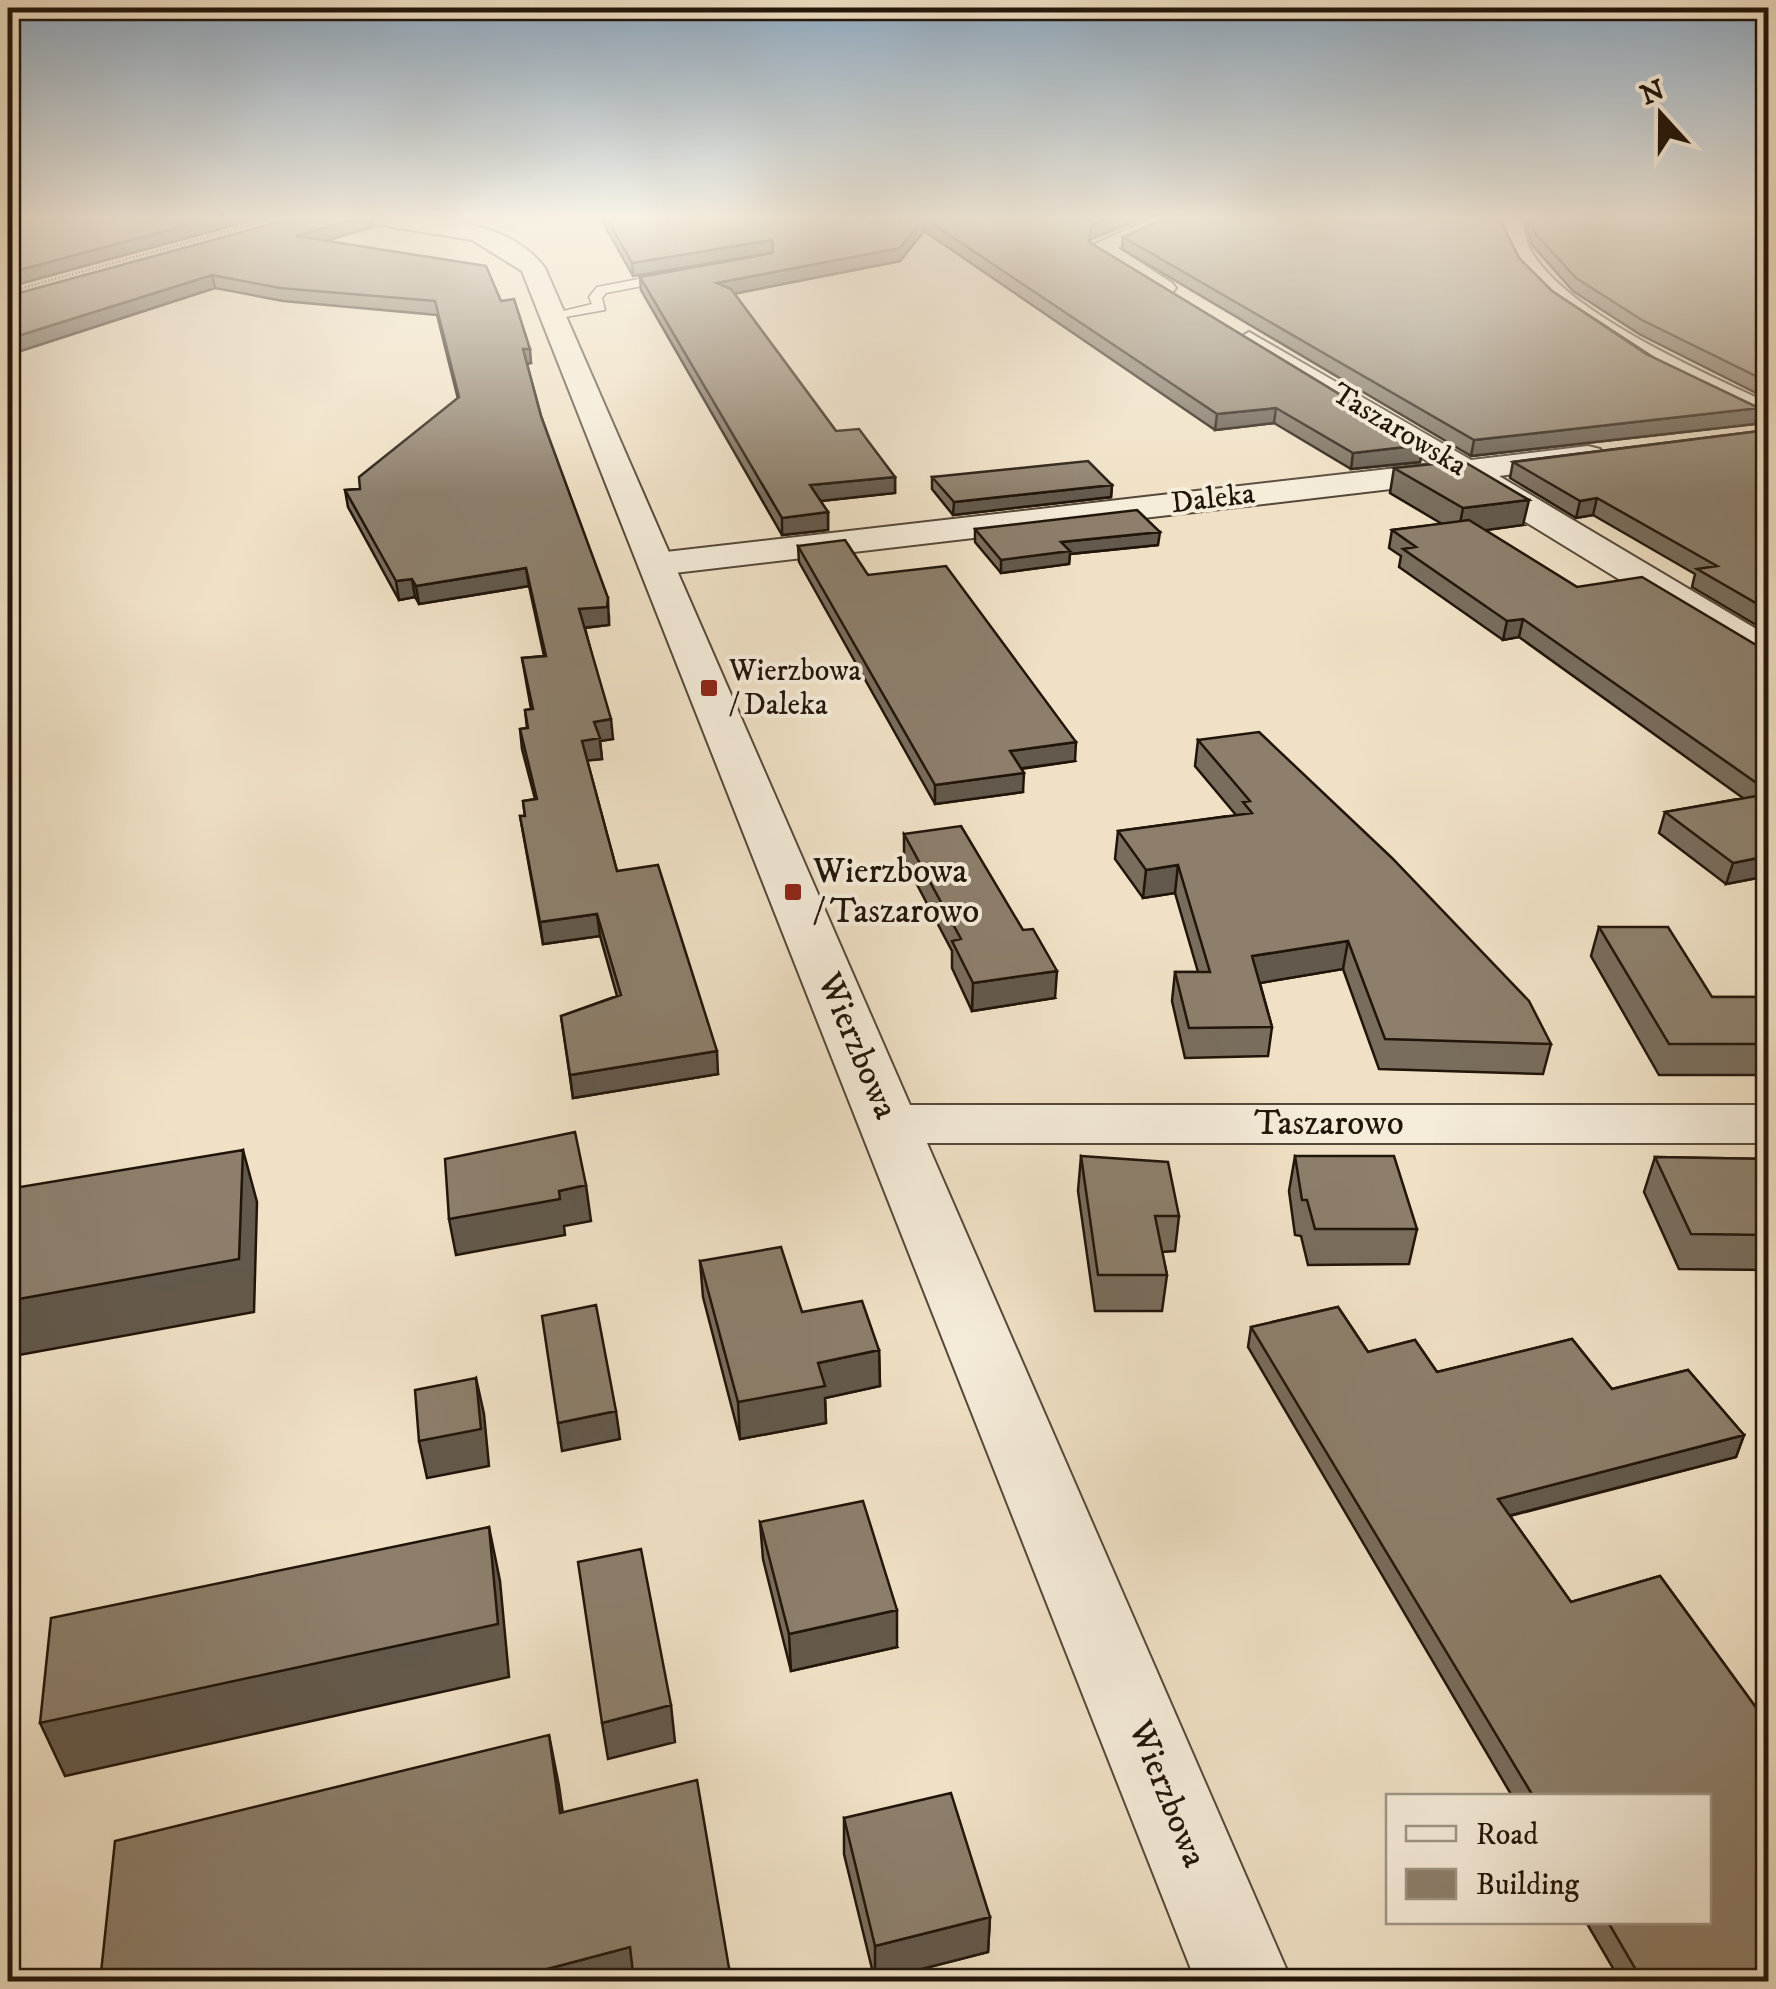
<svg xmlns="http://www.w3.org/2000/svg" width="1776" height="1989" font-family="'IM FELL DW Pica',serif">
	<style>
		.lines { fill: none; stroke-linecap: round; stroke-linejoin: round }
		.service-casing { stroke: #554839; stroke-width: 3 }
		.minor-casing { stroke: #554839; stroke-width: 4 }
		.tertiary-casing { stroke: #554839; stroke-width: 4 }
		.path { stroke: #21150a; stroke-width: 2.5; stroke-dasharray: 1 2.5; stroke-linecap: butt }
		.service { fill: #f5ecda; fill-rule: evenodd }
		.minor { fill: #f5ecda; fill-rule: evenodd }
		.tertiary { fill: #f5ecda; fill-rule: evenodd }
		.wall { fill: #796d5d; stroke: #21150a; stroke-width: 2.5 }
		.shaded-wall { fill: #63594c; stroke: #21150a; stroke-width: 2.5 }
		.building { fill: #8d7f6c; stroke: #21150a; stroke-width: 2.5 }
		.poi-dot { fill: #8f2418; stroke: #f5ecda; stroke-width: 4 }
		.labels { text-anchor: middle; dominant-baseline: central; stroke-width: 8; stroke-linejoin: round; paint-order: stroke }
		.far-street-label { font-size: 30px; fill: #21150a; stroke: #f5ecda }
		.far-poi-label { font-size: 30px; fill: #21150a; stroke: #f5ecda; text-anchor: start }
		.poi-label { font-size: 35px; fill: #21150a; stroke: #f5ecda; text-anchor: start }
		.street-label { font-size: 35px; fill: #21150a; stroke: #f5ecda }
	</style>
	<rect width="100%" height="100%" fill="#f0e1c6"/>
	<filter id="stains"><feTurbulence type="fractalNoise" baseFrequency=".002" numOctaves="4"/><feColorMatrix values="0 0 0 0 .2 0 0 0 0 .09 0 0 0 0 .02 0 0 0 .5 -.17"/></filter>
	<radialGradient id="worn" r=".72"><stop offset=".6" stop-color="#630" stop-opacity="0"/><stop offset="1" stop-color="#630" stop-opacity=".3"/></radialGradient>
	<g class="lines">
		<defs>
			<path id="service" d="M675,272L679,279L606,293L602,298L605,310L554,319L547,315L592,304L589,297L597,287Z"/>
			<path id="minor" d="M1155,217H1186L1118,248L1172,283L1176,288L1172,293L1163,296L1088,247Z
				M1499,217H1521C1524,226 1525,238 1529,247C1561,311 1705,373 1768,403V424C1712,412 1572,326 1532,284C1513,264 1504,243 1499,217Z
				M1249,332L1471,460L1588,446L1600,449L1604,456L1600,463L1499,476L1768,636V665L1754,662L1459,481L657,575L644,572L638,564L644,556L657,553L1432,464L1239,346L1235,340Z"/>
			<path id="tertiary" d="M363,217C423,217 505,215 545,268L910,1105H1768V1143H927L1292,1982H1196L522,271L472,240L374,224Z"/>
		</defs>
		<use href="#service" class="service-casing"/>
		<use href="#minor" class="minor-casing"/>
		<use href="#tertiary" class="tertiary-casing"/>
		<path class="path" d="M8,292L279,217"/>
		<use href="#service" class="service"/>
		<use href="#minor" class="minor"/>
		<use href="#tertiary" class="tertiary"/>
	</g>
	<path class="wall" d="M600,217H1145L1091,239L1090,243L1423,445L1420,462L1351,469L1274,423L1215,430L924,231L900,261L734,293L836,431L895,477V493L820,501L828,512V530L782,535L641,290L640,277L757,256L633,276Z
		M1524,217H1768V399L1639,334L1573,291L1532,245Z
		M1502,224L1519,258L1552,291L1755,424L1471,456L1122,249L1123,237Z
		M372,227L326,241L501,301L531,363L527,364L541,416L609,616V625L585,628L613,739L600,741L602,759L587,760L617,871L718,1074L573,1098L561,1016L617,996L600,936L543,944L520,816H525L523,801L535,799L522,749L520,729L527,728L525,710L531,709L522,658L544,656L529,586L419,604L415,597L399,600L348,507L345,490L360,489L458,399L437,315L283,301L215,288L8,355V296Z
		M1768,430V632L1692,587L1695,574L1593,515L1576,518L1510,478L1513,462Z
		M1394,468L1523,525L1485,530L1577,587L1768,649V876L1726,884L1659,833L1665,812L1743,798L1519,637L1503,640L1399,567L1401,556L1389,548L1392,530L1442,524L1390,493Z
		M932,477L1112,485L1111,497L953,515L932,489Z
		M975,529L1158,545L1070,554L1069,564L1001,573L975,542Z
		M798,546L868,575L1075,761L1021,769L1023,792L935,804L799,562Z
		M1198,740L1551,1044L1543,1074L1379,1069L1343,969L1260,983L1272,1027L1268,1056L1185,1058L1172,1001L1175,972H1198L1175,893L1143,898L1115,859L1118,831L1236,815L1195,766Z
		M904,834L1055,998L972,1011L952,968V951L904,860Z
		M1599,927L1712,997H1768V1075H1659L1591,956Z
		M1081,1156L1179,1216L1175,1251L1162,1252L1167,1275L1162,1311H1095L1078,1191Z
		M1295,1156L1417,1229L1409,1264L1308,1265L1301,1236L1295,1235L1289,1191Z
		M1655,1157L1768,1159V1270L1679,1269L1644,1192Z
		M700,1261L879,1350L880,1386L825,1398L826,1423L740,1439L703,1297Z
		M1338,1307L1368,1352L1415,1340L1437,1372L1572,1339L1612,1389L1688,1370L1744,1435L1736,1457L1510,1516L1571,1602L1660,1576L1768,1724V1982H1621L1586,1922H1708V1796H1512L1248,1347L1251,1327Z
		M760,1522L897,1647L791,1671L763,1559Z
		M844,1818L990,1917L988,1952L875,1981L844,1854Z"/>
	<path class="shaded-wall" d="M217,217H264L8,287V273Z
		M362,217H370L372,227L298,249L296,236Z
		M1115,217H1145L1091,239L1088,255L1091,226Z
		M924,218V231L900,261L718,297L717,283Z
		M772,240V253L633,276L632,263Z
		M212,275L215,288L8,355V339Z
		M523,349H530L531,363L524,364Z
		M1276,408L1274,423L1215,430L1217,414Z
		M1759,408L1755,424L1471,456L1474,440Z
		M1423,445L1420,462L1351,469L1353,453Z
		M895,477V493L811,502L810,485Z
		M1112,485L1111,497L953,515L954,502Z
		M1597,498L1593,515L1576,518L1580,501Z
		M1529,500L1523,525L1458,534L1463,508Z
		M828,512V530L782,535V518Z
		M1160,532L1158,545L1070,554L1069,564L1001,573V560L1061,542Z
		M526,568L529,586L419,604L416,586Z
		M412,579L415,597L399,600L396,581Z
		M608,598L609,625L581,628L579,609Z
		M1523,619L1519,637L1503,640L1507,621Z
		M611,719L613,739L600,741L602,759L584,761L582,741L594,722Z
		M1076,742L1075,761L1009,770L1010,751Z
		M1024,773L1023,792L935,804V785Z
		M1768,856V876L1726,884L1733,863Z
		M1178,865L1175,893L1143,898L1146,870Z
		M597,914L600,936L543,944L540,922Z
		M1348,941L1343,969L1248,985L1252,956Z
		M1057,971L1055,998L972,1011L973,983Z
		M717,1051L718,1074L573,1098L570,1075Z
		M243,1150L257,1202L254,1312L8,1357V1301Z
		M586,1185L591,1221L564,1226L565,1235L456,1255L449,1219L559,1191Z
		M879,1350L880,1386L825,1398L826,1423L740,1439L738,1402L818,1363Z
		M476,1378L484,1414L489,1466L427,1478L419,1441Z
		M616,1411L620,1439L562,1451L558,1423Z
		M1744,1435L1736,1457L1492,1520L1498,1499Z
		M489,1527L500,1581L509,1677L65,1776L40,1723Z
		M897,1610V1647L791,1671L789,1634Z
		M671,1705L675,1742L608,1759L602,1723Z
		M549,1735L559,1786L570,1863L560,1813Z
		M990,1917L988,1952L875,1981V1946Z
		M630,1947L635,1982H498Z
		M729,1968L730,1982H677Z"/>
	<path class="building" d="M8,217H217L8,273Z
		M297,217H364L296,236L486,266L501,301L514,299L530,349H523L541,416L608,598L607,607L579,609L611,719L594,722L600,738L582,741L617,871L658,865L717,1051L570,1075L561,1016L621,995L597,914L540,922L520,816H525L523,801L537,799L520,729L528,728L525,710L533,709L522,658L546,656L526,568L416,586L412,579L396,581L345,490L360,489L359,477L459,397L435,301L280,288L212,275L8,339V296Z
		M606,217H1115L1091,226L1089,242L1423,445L1353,453L1276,408L1217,414L924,218L900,248L717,283L731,289L836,431L859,429L895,477L810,485L828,512L782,518L640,277L773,253L772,240L632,263Z
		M1169,217H1501L1502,224L1519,258L1552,291L1646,354L1759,408L1474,440L1123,237Z
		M1530,217H1768V382L1642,320L1576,278L1535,233Z
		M1768,430V610L1697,569L1717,566L1597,498L1580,501L1513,462Z
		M1088,461L1112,485L954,502L932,477Z
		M1463,461L1529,500L1463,508L1394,468Z
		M1137,510L1160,532L1061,542L1070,551L1001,560L975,529Z
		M1469,520L1577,587L1642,577L1758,646L1768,649V791L1523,619L1507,621L1403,549L1416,547L1392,530Z
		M845,540L868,575L946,566L1076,742L1010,751L1024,773L935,785L798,546Z
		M1259,732L1392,858L1529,1001L1551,1044L1385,1039L1348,941L1252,956L1272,1027L1189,1028L1175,972H1210L1178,865L1146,870L1118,831L1252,813L1243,802L1250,801L1198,740Z
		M1768,794V856L1733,863L1665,812Z
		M961,826L1023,930L1033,929L1057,971L973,983L952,941L961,939L904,834Z
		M1599,927H1668L1712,997H1768V1044H1669Z
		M575,1132L586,1185L559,1191L560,1199L449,1219L445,1159Z
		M243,1150L239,1259L8,1301V1189Z
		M1081,1156L1168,1162L1179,1216H1155L1167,1275H1098Z
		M1295,1156H1394L1417,1229H1315L1307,1200H1302Z
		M1655,1157L1768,1159V1235L1691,1234Z
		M781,1247L802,1312L862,1301L879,1350L818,1363L825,1386L738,1402L700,1261Z
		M596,1305L616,1411L558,1423L542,1316Z
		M1338,1307L1368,1352L1415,1340L1437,1372L1572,1339L1612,1389L1688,1370L1744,1435L1498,1499L1571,1602L1660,1576L1768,1724V1982H1643L1608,1922H1708V1796H1533L1251,1327Z
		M476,1378L481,1429L419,1441L415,1390Z
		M863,1501L897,1610L789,1634L760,1522Z
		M489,1527L498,1624L40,1723L51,1618Z
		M641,1549L671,1705L602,1723L578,1562Z
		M549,1735L560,1813L697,1780L729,1968L677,1982H634L630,1947L498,1982H100L115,1841Z
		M951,1793L990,1917L875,1946L844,1818Z"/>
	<linearGradient id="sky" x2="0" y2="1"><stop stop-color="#8faac1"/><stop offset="0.44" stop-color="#f8f2e5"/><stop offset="1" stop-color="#f8f2e5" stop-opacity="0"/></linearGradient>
	<rect width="1776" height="495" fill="url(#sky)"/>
	<g class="poi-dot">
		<rect x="699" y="678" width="20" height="20" rx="5"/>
		<rect x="783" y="882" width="20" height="20" rx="5"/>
	</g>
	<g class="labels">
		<g class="far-street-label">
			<text transform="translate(1399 430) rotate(31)">Taszarowska</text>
			<text transform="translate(1213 499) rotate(-7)">Daleka</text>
		</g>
		<g class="far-poi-label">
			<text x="729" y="671">Wierzbowa<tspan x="729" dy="34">/ Daleka</tspan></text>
		</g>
		<g class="poi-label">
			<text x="813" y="872">Wierzbowa<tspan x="813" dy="40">/ Taszarowo</tspan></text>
		</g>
		<g class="street-label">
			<text transform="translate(857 1046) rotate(67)">Wierzbowa</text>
			<text x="1329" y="1124">Taszarowo</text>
			<text transform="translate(1167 1794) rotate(68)">Wierzbowa</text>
		</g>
	</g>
	<rect width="1776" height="1989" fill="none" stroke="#f0e1c6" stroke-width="40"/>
	<rect x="10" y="10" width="1756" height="1969" fill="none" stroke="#21150a" stroke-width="5"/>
	<rect x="20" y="20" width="1736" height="1949" fill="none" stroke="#21150a" stroke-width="2.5"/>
	<rect x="1386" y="1794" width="325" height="130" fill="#f5ecda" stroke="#a09687" stroke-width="2.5"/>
	<rect x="1406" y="1826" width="50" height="15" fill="#f5ecda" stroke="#a09687" stroke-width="2.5"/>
	<text x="1476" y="1844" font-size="30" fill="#21150a">Road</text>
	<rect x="1406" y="1869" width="50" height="30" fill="#8d7f6c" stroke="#a09687" stroke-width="2.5"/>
	<text x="1476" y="1894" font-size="30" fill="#21150a">Building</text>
	<g transform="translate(1661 115) rotate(339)" stroke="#f5ecda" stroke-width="8" paint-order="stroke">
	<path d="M0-8L18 38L0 25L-18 38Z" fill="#21150a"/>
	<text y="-15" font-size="28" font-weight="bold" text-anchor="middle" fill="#21150a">N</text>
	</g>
	<rect width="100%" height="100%" filter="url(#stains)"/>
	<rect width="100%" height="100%" fill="url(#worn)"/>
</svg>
